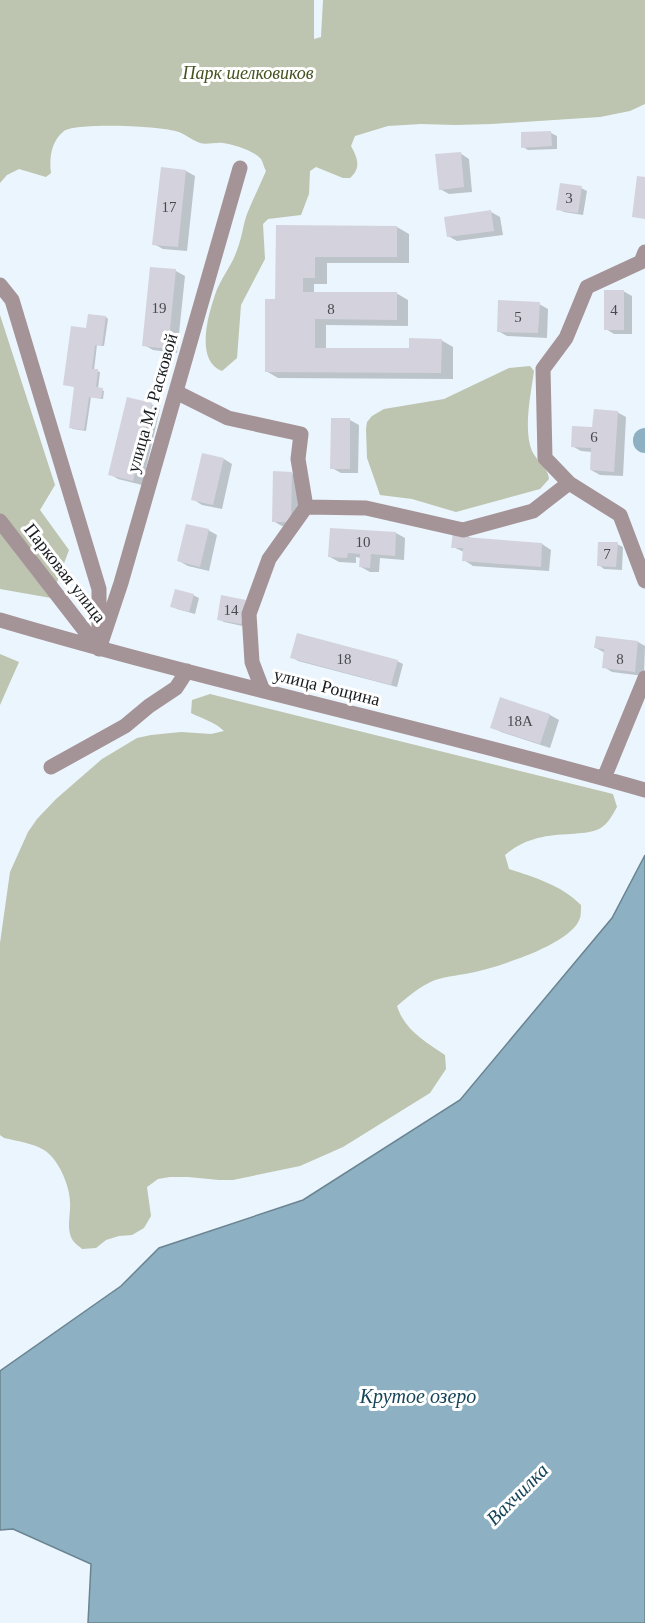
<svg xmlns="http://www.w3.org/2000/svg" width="645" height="1623" font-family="Georgia,serif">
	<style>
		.green { fill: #bdc4af }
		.water { fill: #8db0c2; stroke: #6a8491; stroke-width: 1.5 }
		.shadow { fill: #0003 }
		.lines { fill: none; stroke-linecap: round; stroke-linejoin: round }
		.river { stroke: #8db0c2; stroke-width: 24 }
		.building { fill: #d4d3dd }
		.minor { stroke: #a49397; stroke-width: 15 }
		.labels { text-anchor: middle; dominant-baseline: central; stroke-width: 6; stroke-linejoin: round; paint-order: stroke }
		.number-label { font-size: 15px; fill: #484a4e }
		.park-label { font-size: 18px; font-style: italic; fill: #445220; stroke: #fff }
		.street-label { font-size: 18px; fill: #191c1f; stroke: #fff }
		.water-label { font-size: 20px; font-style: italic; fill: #154458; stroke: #fff }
	</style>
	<rect width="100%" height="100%" fill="#ebf5fd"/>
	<path class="green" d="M0,0H314V39L321,37L323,0H645V104L630,111L600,117L492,124L455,125L421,124L388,126L355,136L351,146C357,157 362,168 350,178H343L316,167L310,171L309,194L301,215L268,219L263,224L265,259L241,305L237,358L222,371C195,361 208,315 215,295C220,279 232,266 237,250C242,238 243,225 247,214C253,199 260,185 266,171C264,168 263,162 261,159C255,151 232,144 223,143C215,142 207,145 200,143C192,140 186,135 179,132C163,126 77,122 64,131C51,141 49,159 51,173L46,177L19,169L7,175L0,183Z
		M0,315L55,485L40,510L69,550L51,598L0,589Z
		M530,366L534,371C531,393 523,430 532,451C537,462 548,467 549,479L540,489L456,512L412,499L380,495L367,458L366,429L367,422L372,416L384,409L444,399L509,368Z
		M0,654L19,662L0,705Z
		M210,694L613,794L617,807C612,816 608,824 599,829C591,833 580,833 571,834C546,835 525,838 505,855L509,869C536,878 561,885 581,905C581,908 581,915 580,918C572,944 500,966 475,972C462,975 447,976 435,980C420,986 409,996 397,1006C405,1031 425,1041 445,1055L446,1069L430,1093L343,1147L300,1166L233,1180H219L188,1177H170L158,1179L147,1187L151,1216L144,1228L132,1235L119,1236L106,1240L96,1248L82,1249C79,1246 74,1243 72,1239C66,1228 71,1214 70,1202C70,1186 58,1158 44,1150C32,1143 17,1141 4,1138L0,1135V943L10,872L28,832L37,819L56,799L102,759L137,738L151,735L181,732L211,734L224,731C215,722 203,719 191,713L192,700Z"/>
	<path class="water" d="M645,855V1623H88L91,1564L13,1529L0,1530V1371L121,1286L159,1248L303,1200L460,1100L612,918Z"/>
	<path class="shadow" d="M551,133L557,136V149L528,150L523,147Z
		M460,153L469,159L472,192L449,194L440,189Z
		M162,169L186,171L195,176L187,251L163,249L154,244Z
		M581,188L587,191L583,215L564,212L558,209Z
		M491,212L500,217L503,235L457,241L448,236Z
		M277,227H397L409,234V263H327V284H314V293H396L408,300V326L326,325V349L410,350L441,340L453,347V379L278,378L266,371L277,300Z
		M152,268L176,271L185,276L177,353L153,350L144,345Z
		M623,291L632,296V334H614L606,329Z
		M539,304L548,309L547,338L507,336L498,331Z
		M106,317L108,319L104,346L97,345L94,370L100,372L98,389L104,391L103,399L91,397L86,431L73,429L70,427L76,387L65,385L87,330Z
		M151,404L160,409L142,485L118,479L110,474Z
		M617,412L626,417L623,476L600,475L591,470L592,452L581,451L572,446Z
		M350,420L359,425L358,473H341L332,468Z
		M224,459L232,464L222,509L202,505L193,499Z
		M291,473L300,478V527L282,526L273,521Z
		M208,530L217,535L209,571L188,566L179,561Z
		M396,533L405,538L404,560L380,558L379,572H370L361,567V558L356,557V563L339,562L330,557Z
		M464,534L473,539L542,544L551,550L549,571L473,566L464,560V552L453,547Z
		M617,544L623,547L622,570L604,569L599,565Z
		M193,595L199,598L195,614L177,609L172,606Z
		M245,601L247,627L224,622L218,619Z
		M597,638L638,642L645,646L644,676L612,672L604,667L605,653L596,648Z
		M292,657L397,661L403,664L397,687L298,661Z
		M501,699L550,715L559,720L550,748L501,732L492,727Z"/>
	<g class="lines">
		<path class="river" d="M645,440V441"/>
	</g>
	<path class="building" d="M551,131L552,146L521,148V132Z
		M461,152L464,187L439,190L435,154Z
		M161,167L186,170L178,247L152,245Z
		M637,176L645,177V219L632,217Z
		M560,183L582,186L578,213L556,210Z
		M491,210L494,231L447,237L444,217Z
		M276,225L397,226V257H315V278H303V292H397V320L315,319V348H409V338L442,339L441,373L265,372V299H275Z
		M150,267L176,269L168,349L142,346Z
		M604,290H624V330H604Z
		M498,300L540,302L538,333L497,332Z
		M88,314L106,316L102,346L95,345L92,369H98L96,387L103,388L101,399L89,397L84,430L69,428L74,387L63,385L71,326L86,328Z
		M127,397L152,403L133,481L108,475Z
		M594,409L618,411L614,472L590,470L591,448L571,447L572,426L592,427Z
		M331,418H350V469H330Z
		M202,453L224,458L213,505L191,500Z
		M273,471L292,472L291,522H272Z
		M186,524L209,529L200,567L177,561Z
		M330,528L396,532L395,556L371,554L370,568L359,567L360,554L348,553L347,558L328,557Z
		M453,531L464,532V537L542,543L541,567L462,561L463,548H451Z
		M598,542H618L616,567L597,566Z
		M175,589L194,594L189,612L170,607Z
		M221,595L246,600L241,624L217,620Z
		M297,633L398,660L391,685L290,658Z
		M596,636L638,641L635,672L602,668L604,649L594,648Z
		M500,697L550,714L540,744L490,728Z"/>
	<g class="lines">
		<path class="minor" d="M645,252L641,262L587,287L566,338L543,369L545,458L569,483L620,515L645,581
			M0,285L12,300L99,589V637
			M176,392L228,418L301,434L298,459L306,507L269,559L249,614L252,662L263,691
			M306,507L366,508L463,530L533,511L569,483
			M0,521L99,649
			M0,620C213,683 431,729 645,790
			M99,649L121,583L240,168
			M51,767L125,726L149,706L176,688L187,671
			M604,778L645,678"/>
	</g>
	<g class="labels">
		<g class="number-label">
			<text x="569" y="198">3</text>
			<text x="169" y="207">17</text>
			<text x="159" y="308">19</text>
			<text x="331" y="309">8</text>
			<text x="614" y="310">4</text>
			<text x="518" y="317">5</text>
			<text x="594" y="437">6</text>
			<text x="363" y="542">10</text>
			<text x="607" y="554">7</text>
			<text x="231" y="610">14</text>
			<text x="344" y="659">18</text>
			<text x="620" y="659">8</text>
			<text x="520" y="721">18А</text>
		</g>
		<g class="park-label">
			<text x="248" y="73">Парк шелковиков</text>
		</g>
		<g class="street-label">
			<text transform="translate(152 403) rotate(-74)">улица М. Расковой</text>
			<text transform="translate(65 573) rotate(52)">Парковая улица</text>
			<text transform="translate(327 687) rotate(14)">улица Рощина</text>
		</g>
		<g class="water-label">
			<text x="418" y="1396">Крутое озеро</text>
			<text transform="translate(517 1494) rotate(-45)">Вахчилка</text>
		</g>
	</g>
</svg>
